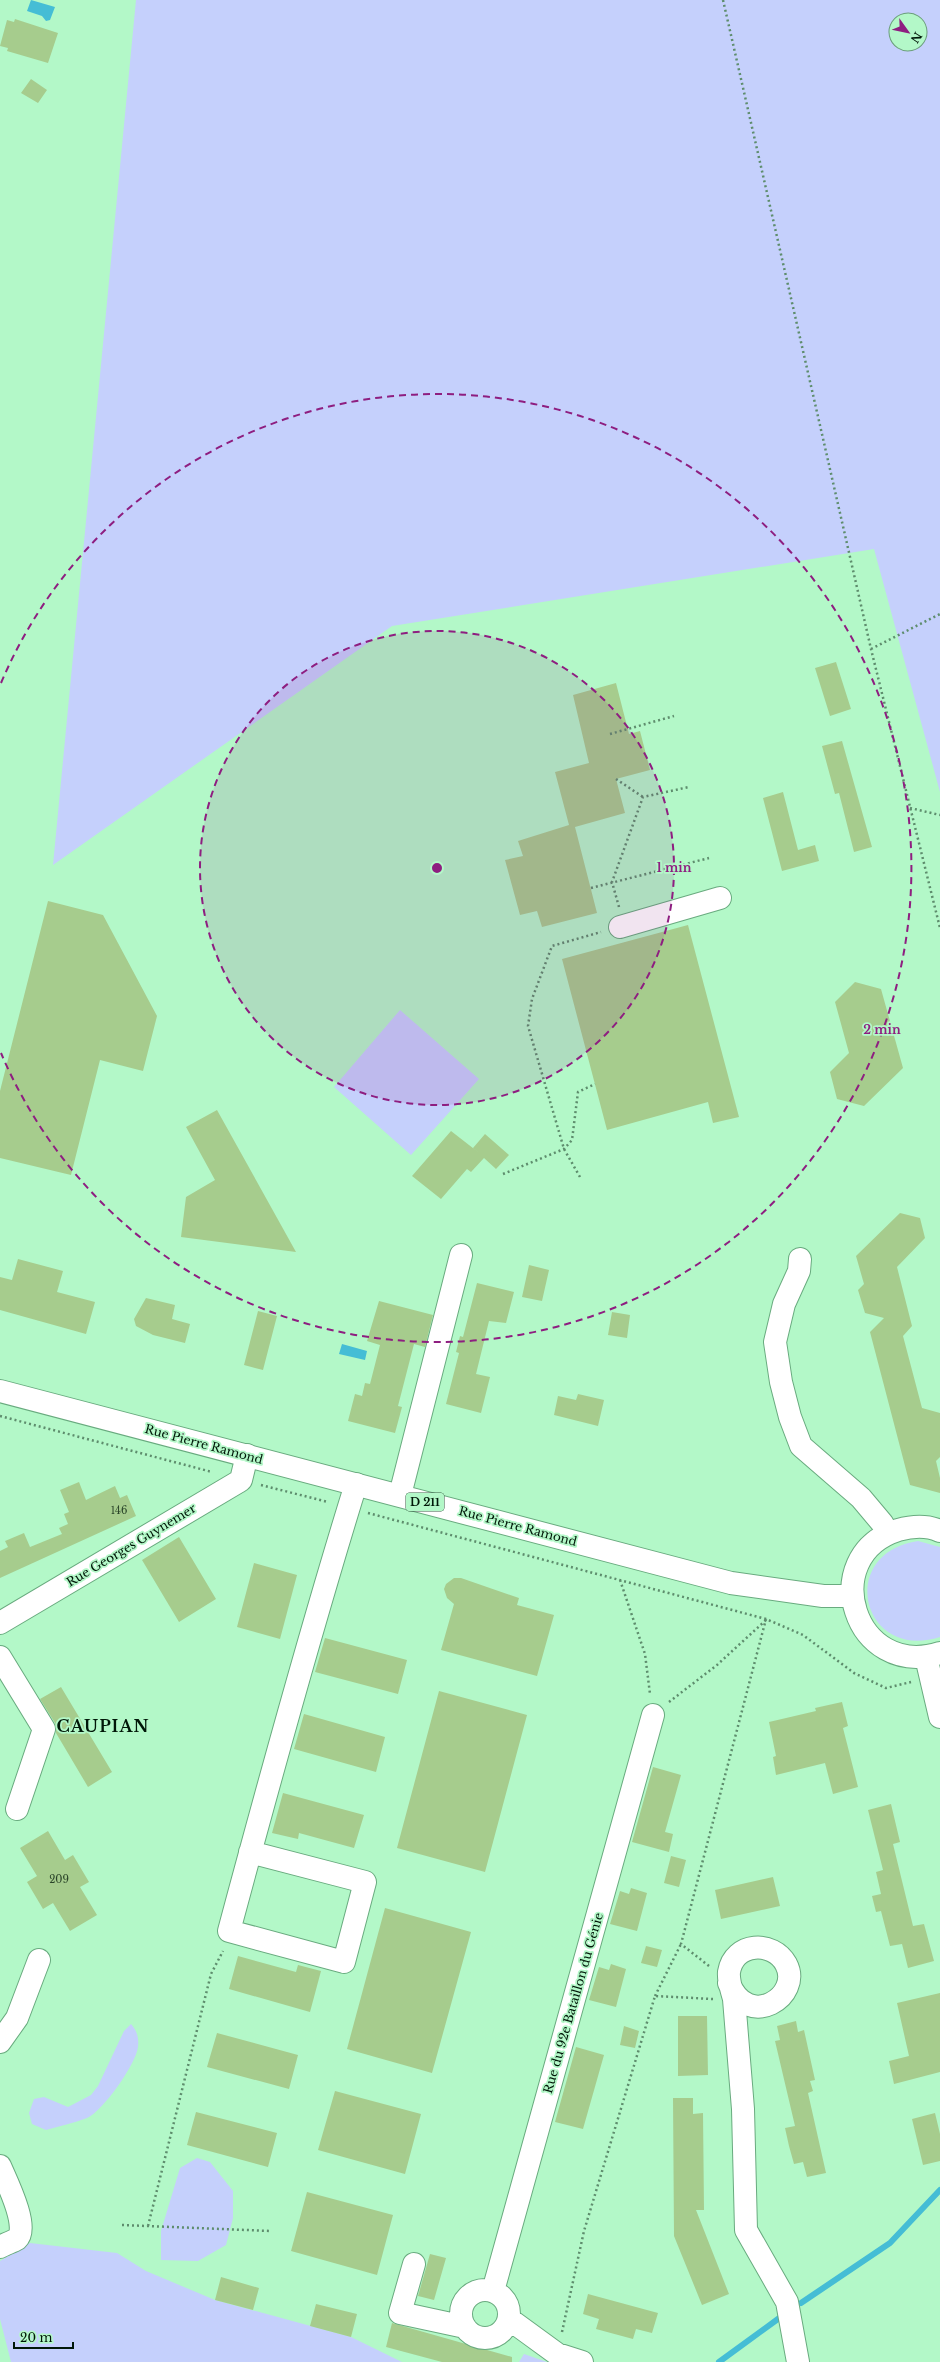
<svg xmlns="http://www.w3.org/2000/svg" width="940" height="2362" font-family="'Libre Baskerville',serif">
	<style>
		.green { fill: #c5d0fc; fill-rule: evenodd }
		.water { fill: #45bdd5 }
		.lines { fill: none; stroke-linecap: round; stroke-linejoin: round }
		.stream { stroke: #45bdd5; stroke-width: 6 }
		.building { fill: #a6cc8d }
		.minor-casing { stroke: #69ab7f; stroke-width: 24 }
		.major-casing { stroke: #69ab7f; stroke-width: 24 }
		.path { stroke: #5e8d6d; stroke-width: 2.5; stroke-dasharray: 2 3; stroke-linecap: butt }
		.minor { stroke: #fff; stroke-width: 22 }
		.major { stroke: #fff; stroke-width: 22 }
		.ring { fill: none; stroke: #8e1e80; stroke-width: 2; stroke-dasharray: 7 5 }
		.labels { text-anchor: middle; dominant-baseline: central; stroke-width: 3.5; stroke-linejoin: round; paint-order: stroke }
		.number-label { font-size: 10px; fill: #2a4429 }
		.shield { fill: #b3f8c8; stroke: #365a42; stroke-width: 1 }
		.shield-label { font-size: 11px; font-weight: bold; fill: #001708 }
		.street-label { font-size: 12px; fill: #001708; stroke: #b3f8c8 }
		.district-label { font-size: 16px; font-weight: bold; letter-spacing: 1px; fill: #001708; stroke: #b3f8c8 }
		.centre { fill: #8e1e80; stroke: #b3f8c8; stroke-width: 2 }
		.ring-label { font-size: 12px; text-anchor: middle; font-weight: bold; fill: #8e1e80; stroke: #b3f8c8; stroke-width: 3.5; stroke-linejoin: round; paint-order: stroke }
	</style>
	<rect width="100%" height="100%" fill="#b3f8c8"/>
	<path class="green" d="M136,0H940V792L874,549L392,626L53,865ZM896,20H920V44H896Z
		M400,1010L479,1079L411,1155L334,1087Z
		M918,1541L940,1547V1637C861,1662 836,1553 918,1541Z
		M131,2024C137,2031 139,2037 138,2047C136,2064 103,2111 87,2118C74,2123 59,2126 46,2130L32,2124L29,2113L34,2099L44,2097L68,2107L91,2095L98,2086L124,2031Z
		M197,2158L210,2162L233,2191V2218L226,2245L198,2261L161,2260V2231L180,2168Z
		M30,2243L117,2253L146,2271L215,2300L351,2337L402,2362H11L0,2319V2261Z
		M524,2354L547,2362H519Z"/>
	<path class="water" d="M31,0L55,7L50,20L46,21L42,16L27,11Z
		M342,1344L367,1351L365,1360L339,1354Z"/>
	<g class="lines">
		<path class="stream" d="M801,2303L890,2243L940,2190
			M719,2362L782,2316"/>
	</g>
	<path class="building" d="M15,19L58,33L48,63L7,51L8,48L0,46L7,20L14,22Z
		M31,79L47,90L38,103L21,93Z
		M836,662L851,709L830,716L815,668Z
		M616,683L629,734L640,731L650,770L616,779L625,813L575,827L597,913L542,927L537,911L520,915L505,860L523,856L518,841L569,825L555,772L589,763L573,695Z
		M842,741L872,847L854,852L839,793L835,794L822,746Z
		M783,792L798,850L815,845L819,861L782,871L763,798Z
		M48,901L103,915L157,1016L143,1071L100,1060L71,1175L0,1158V1091Z
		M688,925L739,1117L713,1123L708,1102L607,1130L562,959Z
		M855,982L881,989L903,1068L864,1106L837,1099L830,1072L849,1053L835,1002Z
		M217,1110L296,1252L181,1237L186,1197L215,1180L186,1127Z
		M451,1131L478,1152L473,1148L485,1134L509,1155L496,1169L484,1158L471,1172L467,1169L441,1199L412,1176Z
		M900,1213L920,1218L925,1238L897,1267L912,1326L903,1336L922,1408L940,1413V1457L936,1461L940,1478V1493L910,1485L870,1332L884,1318L865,1313L858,1290L864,1284L856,1256Z
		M18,1259L63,1271L57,1292L95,1302L86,1334L0,1310V1277L12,1280Z
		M529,1265L549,1270L542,1301L522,1297Z
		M477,1283L514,1292L506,1323L489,1321L476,1374L490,1377L481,1413L446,1404L459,1353L456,1352L460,1336L463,1337Z
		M146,1298L175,1305L172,1319L190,1324L185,1343L153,1335L136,1326L134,1319Z
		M379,1301L433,1315L425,1347L414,1344L398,1406L402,1407L395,1433L348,1421L355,1394L362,1396L365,1383L370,1384L380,1345L367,1341Z
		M258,1311L277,1316L263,1370L244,1365Z
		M612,1312L630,1315L627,1338L608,1335Z
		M578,1394L604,1400L598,1426L554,1415L558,1396L576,1400Z
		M79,1482L86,1500L115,1486L120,1498L127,1495L136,1516L0,1578V1551L8,1547L5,1541L24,1533L30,1547L62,1534L59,1528L68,1524L64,1514L69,1512L60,1490Z
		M179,1537L216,1599L179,1622L142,1560Z
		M254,1563L297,1575L280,1639L237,1627Z
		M454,1578H461L519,1598L517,1605L554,1615L537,1676L441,1650L454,1604L447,1598L444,1589L446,1584Z
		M325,1638L407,1660L398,1694L315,1672Z
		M61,1687L112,1772L88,1787L56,1733L55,1723L40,1699Z
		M439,1691L527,1715L485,1872L397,1848Z
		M842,1702L848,1726L843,1728L858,1787L833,1794L825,1763L776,1775L773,1757L776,1756L769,1722L816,1711L815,1708Z
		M304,1714L385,1737L376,1772L294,1749Z
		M653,1767L681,1775L665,1832L673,1834L669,1852L632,1842Z
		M283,1793L364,1815L354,1848L299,1833L298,1839L272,1833Z
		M891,1804L900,1842L893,1844L913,1926L924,1924L934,1961L908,1968L902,1944L890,1946L881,1911L876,1912L872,1896L881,1894L876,1872L883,1870L868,1810Z
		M48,1831L65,1860L73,1855L89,1882L80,1887L97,1915L70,1931L53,1903L43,1909L27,1882L37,1876L20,1848Z
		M671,1856L686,1860L679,1887L664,1883Z
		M773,1877L780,1906L721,1919L715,1890Z
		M631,1888L647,1893L637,1931L610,1924L620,1891L629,1894Z
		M385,1908L471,1932L432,2073L347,2049Z
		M646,1946L662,1950L657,1967L641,1963Z
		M238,1956L296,1972L298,1965L321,1971L310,2012L229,1989Z
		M611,1964L626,1969L616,2007L589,2000L599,1967L609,1970Z
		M940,1993V2072L894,2084L889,2061L909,2056L897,2003Z
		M678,2016H707L708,2075L678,2076Z
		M796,2021L798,2032L804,2030L815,2080L810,2081L813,2091L808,2093L826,2173L807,2177L803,2162L794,2164L789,2146L785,2128L795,2126L775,2041L780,2040L777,2026Z
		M624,2026L639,2031L635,2048L620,2045Z
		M217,2033L298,2055L289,2089L207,2067Z
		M576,2047L604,2055L583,2129L555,2122Z
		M335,2091L421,2114L405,2174L318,2150Z
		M673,2098H693V2114L703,2113L704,2210H696L729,2294L702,2305L674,2236Z
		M196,2112L277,2133L268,2167L187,2145Z
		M935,2113L940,2134V2161L923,2165L912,2119Z
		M307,2192L393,2215L377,2275L291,2251Z
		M430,2254L446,2258L434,2300L418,2296Z
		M221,2277L259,2288L253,2310L215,2300Z
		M588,2294L658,2313L652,2333L636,2329L633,2339L596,2329L599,2319L583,2314Z
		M316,2304L357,2314L351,2337L310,2326Z
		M392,2323L512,2357V2362H442L386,2347Z"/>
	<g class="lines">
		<defs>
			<path id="minor" d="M620,927L720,898
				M800,1259L799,1271L784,1304L775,1342L781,1382L790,1417L801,1446L861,1498L882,1523L888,1533
				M400,1495L461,1255
				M0,1623L238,1482L241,1480L247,1455
				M0,1657L44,1729L17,1809
				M926,1657L940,1717
				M250,1852L365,1882L344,1962L229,1931C269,1782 310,1632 356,1484
				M729,1983C748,2031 803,1996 786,1964C773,1940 734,1942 729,1972C728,1981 732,1991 734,1999L743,2109L746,2230L787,2302L798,2362
				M0,2042L17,2018L39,1960
				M0,2166C6,2180 30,2228 17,2239C12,2242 5,2244 0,2247
				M414,2264L400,2313L465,2327
				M461 2314a24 24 0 1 1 48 0a24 24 0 1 1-48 0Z
				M493,2291L653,1715
				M509,2319L557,2354L582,2362"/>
			<path id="major" d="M0,1391L731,1583L823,1596H852
				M940,1531C927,1525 912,1526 898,1530C816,1556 854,1680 940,1653"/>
		</defs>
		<use href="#minor" class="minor-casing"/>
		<use href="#major" class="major-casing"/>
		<path class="path" d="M723,0L871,649L940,928
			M871,649L940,614
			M610,734L674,716
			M616,779L643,797
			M910,808L940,815
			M591,888L709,858
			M619,907L612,882L643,797L689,787
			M503,1174L564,1149L572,1140L578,1092L595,1084
			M580,1177L564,1149L528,1026L532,999L552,946L601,932
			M0,1416L212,1472
			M261,1485L328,1502
			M368,1513L766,1619L803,1635L854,1673L886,1688L911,1682
			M620,1580L645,1654L650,1694
			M669,1702L717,1665L766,1620
			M709,1966L681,1944L766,1619
			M655,1996L681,1944
			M122,2225L271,2231
			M148,2226L211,1974L223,1951
			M562,2332L584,2231L655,1996L713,1999"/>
		<use href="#minor" class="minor"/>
		<use href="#major" class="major"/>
	</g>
	<circle cx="437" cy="868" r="237" fill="#8e1e80" fill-opacity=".12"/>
	<g class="ring">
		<circle cx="437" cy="868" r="237"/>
		<path d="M1 683A474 474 0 1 1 1 1053"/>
	</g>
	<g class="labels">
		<g class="number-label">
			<text x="119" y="1510">146</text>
			<text x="59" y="1879">209</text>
		</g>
		<rect class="shield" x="406" y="1493" width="38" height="18" rx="3"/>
		<g class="shield-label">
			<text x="425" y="1502">D 211</text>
		</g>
		<g class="street-label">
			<text transform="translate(204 1444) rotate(15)">Rue Pierre Ramond</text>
			<text transform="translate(518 1526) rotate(15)">Rue Pierre Ramond</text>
			<text transform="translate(131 1545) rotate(-31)">Rue Georges Guynemer</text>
			<text transform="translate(573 2003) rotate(-74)">Rue du 92e Bataillon du Génie</text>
		</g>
		<g class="district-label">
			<text x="103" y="1726">CAUPIAN</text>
		</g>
	</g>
	<circle cx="437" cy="868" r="6" class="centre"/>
	<g class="ring-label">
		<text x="674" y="872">1 min</text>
		<text x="882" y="1034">2 min</text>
	</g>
	<g transform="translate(908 32) rotate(123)"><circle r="19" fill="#b3f8c8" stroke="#6b9e7b"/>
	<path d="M0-3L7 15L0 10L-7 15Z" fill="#8e1e80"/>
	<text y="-6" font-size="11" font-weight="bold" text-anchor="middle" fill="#001708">N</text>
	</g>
	<path d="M14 2342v6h59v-6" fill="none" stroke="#001708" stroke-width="2"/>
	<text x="20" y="2342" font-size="12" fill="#001708" stroke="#b3f8c8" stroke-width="3" paint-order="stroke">20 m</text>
</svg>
